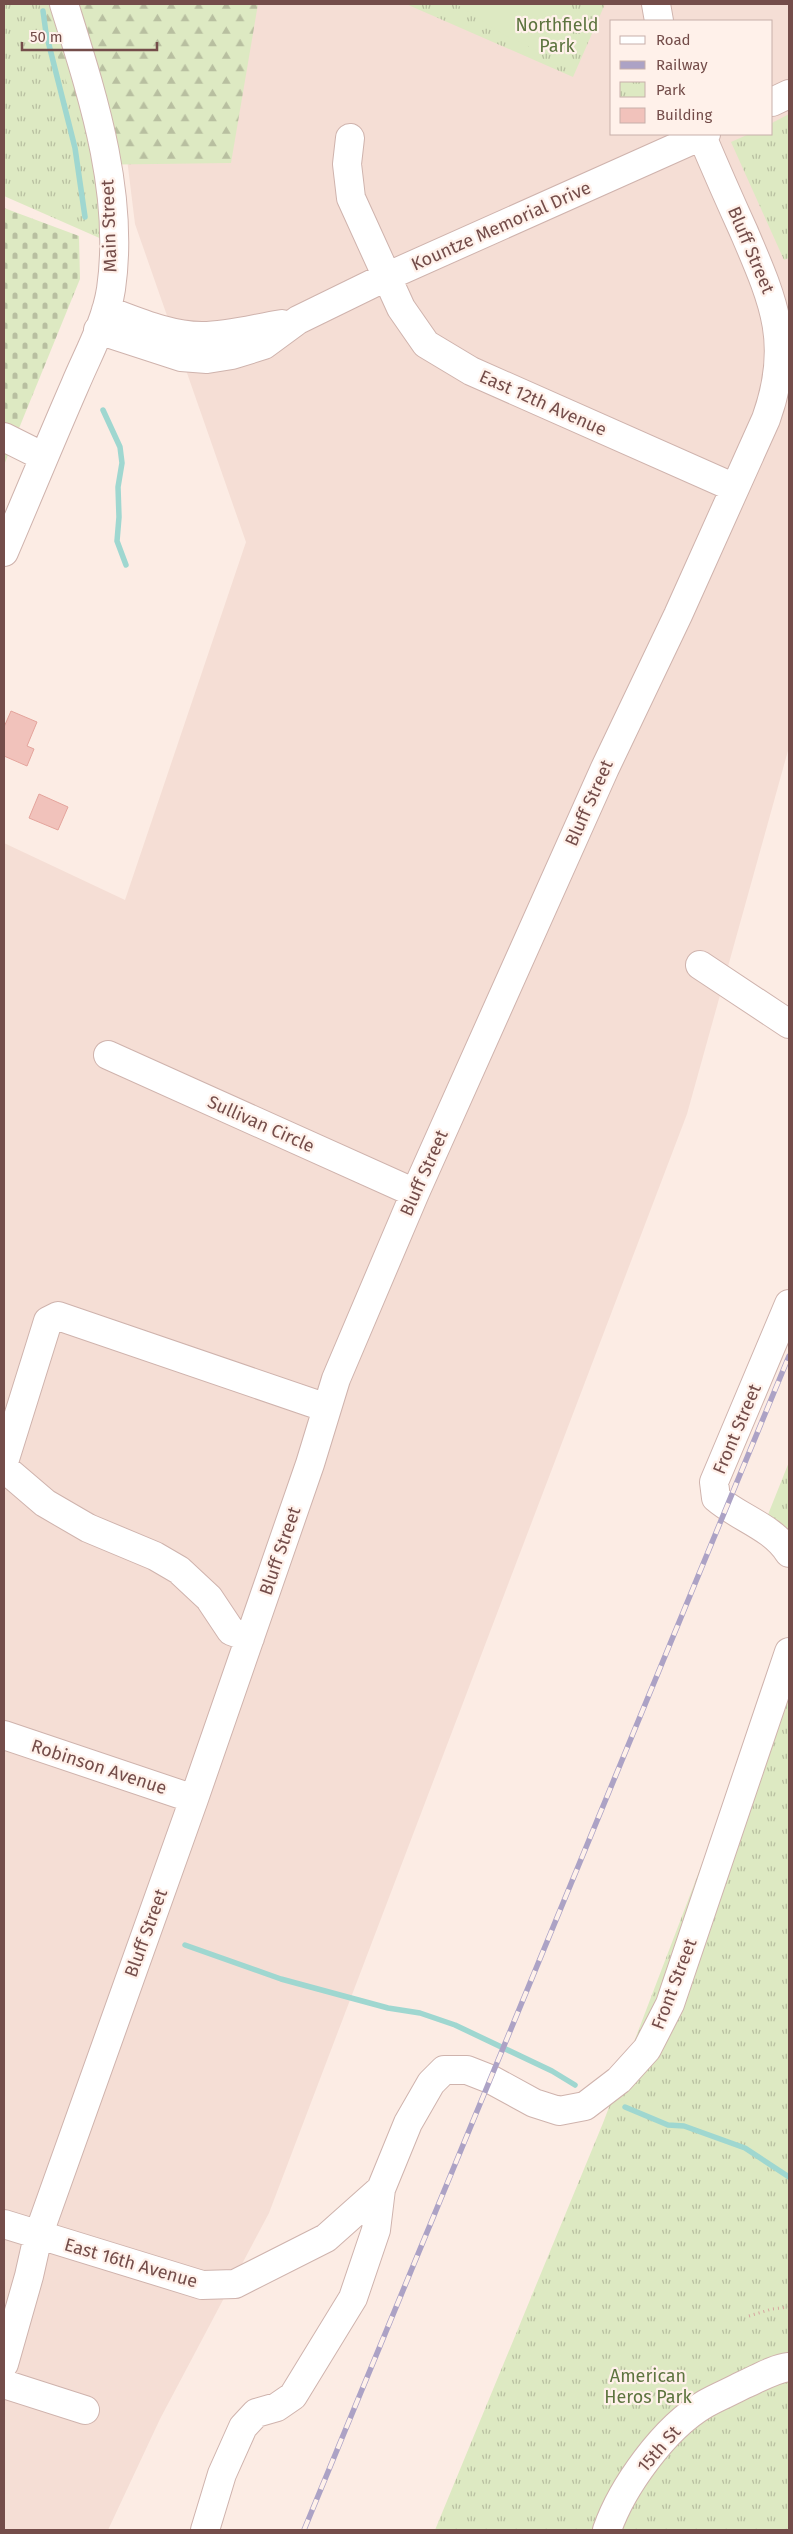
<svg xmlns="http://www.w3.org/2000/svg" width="793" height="2534" font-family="'Fira Sans',sans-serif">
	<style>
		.residential { fill: #f5ded5; fill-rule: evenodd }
		.forest { fill: url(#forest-firs) }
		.cemetery { fill: url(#cemetery-stones) }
		.park { fill: url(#park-tufts) }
		.pitch { fill: #dde9c2 }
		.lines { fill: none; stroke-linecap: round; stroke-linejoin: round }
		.stream { stroke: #9fd7d0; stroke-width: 5.5 }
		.building { fill: #f1c2bb; stroke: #e4a49c }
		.minor-casing { stroke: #cfb3ad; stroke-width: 30 }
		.path { stroke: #d6a59f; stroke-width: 3; stroke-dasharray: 1 4; stroke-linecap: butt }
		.minor { stroke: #fff; stroke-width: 28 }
		.rail-casing { stroke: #aca2c5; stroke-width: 5.5 }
		.rail { stroke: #fff1ea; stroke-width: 4; stroke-dasharray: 11; stroke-linecap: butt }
		.labels { text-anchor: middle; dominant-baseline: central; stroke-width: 4.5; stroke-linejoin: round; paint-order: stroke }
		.park-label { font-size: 18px; fill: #5d743f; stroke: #fff1ea }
		.street-label { font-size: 18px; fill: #744d4a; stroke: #fff1ea }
	</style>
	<defs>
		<pattern id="forest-firs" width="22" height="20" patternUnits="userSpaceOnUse" patternTransform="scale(1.25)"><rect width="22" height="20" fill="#dde9c2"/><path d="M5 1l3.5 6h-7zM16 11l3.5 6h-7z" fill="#b8bfa0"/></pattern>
		<pattern id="cemetery-stones" width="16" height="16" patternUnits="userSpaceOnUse" patternTransform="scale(1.25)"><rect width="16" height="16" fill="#dde9c2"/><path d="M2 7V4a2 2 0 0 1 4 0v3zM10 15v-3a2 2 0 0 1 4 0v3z" fill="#b8bfa0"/></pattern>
		<pattern id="park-tufts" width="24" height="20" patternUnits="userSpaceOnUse" patternTransform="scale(1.25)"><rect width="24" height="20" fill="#dde9c2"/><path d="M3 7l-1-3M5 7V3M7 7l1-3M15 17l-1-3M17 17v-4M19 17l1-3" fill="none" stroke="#b8bfa0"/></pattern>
	</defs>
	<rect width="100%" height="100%" fill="#fcece4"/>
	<path class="residential" d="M108,4H789V747L687,1114L269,2213L160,2419L108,2530H4V843L125,900L246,542L135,224ZM612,21H772V134H612Z"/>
	<path class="forest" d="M4,4H258L231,163L5,166Z"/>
	<path class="cemetery" d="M4,208L79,236L80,279L4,465Z"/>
	<path class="park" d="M4,4H39L49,31L51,58L55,49L100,179L104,240L4,196Z
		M406,4H605L573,77Z
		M789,114V258L784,260L731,142L749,134H772V123Z
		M789,1462V1530L765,1522Z
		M789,1636V2530H435L603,2123Z"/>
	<path class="pitch" d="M456,4H569L545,54L504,35Z"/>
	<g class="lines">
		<path class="stream" d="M43,11L46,33L75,148L85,217
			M103,410L120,447L122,463L118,487L119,517L117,541L126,565
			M185,1945L281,1979L388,2008L420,2013L455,2025L552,2071L575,2085
			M625,2107L668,2125L684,2126L745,2148L789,2177"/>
	</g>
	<path class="building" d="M11,711L37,722L27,746L34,749L27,766L4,756V727Z
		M39,794L68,807L58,830L29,818Z"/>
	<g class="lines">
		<defs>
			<path id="minor" d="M656,4L659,21
				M772,102L789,94
				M350,138L347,164L351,198L401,308L426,344L471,371L735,488
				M106,310C136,321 169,336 202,336C229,336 256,328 282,324
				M98,330L181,357L207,359L232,355L264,345L298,320L386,277L706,134
				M4,437L44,457
				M4,552C28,496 51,440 75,385C88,354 106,322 111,289C125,193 92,94 64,4
				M700,965L789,1024
				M108,1055L415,1193
				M789,1304L714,1482L716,1498C739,1518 773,1527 789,1553
				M4,1462L48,1321L58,1316L327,1408
				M4,1468L45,1503L88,1528L155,1556L179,1570L209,1598L231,1631L250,1638
				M4,1735L194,1799
				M4,2224L202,2285L235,2284L326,2238L381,2189
				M4,2364L29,2276L38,2236L194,1799L310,1464L336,1379L415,1193L605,768L678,615L766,419C793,344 774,302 744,232C729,199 715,167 701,134
				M4,2384L85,2410
				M205,2530L222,2474L243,2427L256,2413L277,2407L293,2396L353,2298L376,2230L381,2189L408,2123L431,2083L444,2070H467L490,2079L534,2103L559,2111L585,2106L619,2080L647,2049L670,2004L789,1652
				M607,2530C622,2487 664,2428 705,2404C717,2397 730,2392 743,2385C757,2379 773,2369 789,2367"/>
		</defs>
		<use href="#minor" class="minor-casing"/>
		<path class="path" d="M4,4H6
			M749,2316L772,2309L789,2307"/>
		<use href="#minor" class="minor"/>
		<defs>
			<path id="rail" d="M304,2530L789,1356"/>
		</defs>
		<use href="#rail" class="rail-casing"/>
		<use href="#rail" class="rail"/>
	</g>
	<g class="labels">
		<g class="park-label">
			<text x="557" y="25">Northfield<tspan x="557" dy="21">Park</tspan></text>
			<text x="648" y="2376">American<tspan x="648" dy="21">Heros Park</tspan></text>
		</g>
		<g class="street-label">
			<text transform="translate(109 226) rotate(-92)">Main Street</text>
			<text transform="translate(501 226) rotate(-24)">Kountze Memorial Drive</text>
			<text transform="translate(751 250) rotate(67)">Bluff Street</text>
			<text transform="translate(543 403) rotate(24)">East 12th Avenue</text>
			<text transform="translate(589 803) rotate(-66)">Bluff Street</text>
			<text transform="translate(261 1124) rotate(24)">Sullivan Circle</text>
			<text transform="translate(424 1173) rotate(-66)">Bluff Street</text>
			<text transform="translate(737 1429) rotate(-67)">Front Street</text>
			<text transform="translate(280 1551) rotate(-71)">Bluff Street</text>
			<text transform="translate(99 1767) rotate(18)">Robinson Avenue</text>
			<text transform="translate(146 1933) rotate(-70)">Bluff Street</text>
			<text transform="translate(674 1984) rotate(-69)">Front Street</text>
			<text transform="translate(131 2263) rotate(16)">East 16th Avenue</text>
			<text transform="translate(659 2449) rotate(-49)">15th St</text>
		</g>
	</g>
	<rect width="793" height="2534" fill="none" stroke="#744d4a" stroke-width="10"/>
	<rect x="610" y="20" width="162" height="115" fill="#fff1ea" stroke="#c7afaa"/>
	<rect x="620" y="36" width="25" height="8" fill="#ffffff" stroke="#c7afaa"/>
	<text x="656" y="45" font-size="15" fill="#744d4a">Road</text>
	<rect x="620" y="61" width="25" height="8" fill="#aca2c5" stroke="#c7afaa"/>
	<text x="656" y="70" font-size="15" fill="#744d4a">Railway</text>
	<rect x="620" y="82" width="25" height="15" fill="url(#park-tufts)" stroke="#c7afaa"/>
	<text x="656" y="95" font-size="15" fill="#744d4a">Park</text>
	<rect x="620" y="108" width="25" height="15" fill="#f1c2bb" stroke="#c7afaa"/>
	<text x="656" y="120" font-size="15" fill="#744d4a">Building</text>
	<path d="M22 42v8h135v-8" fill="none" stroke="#744d4a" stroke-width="2.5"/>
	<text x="30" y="42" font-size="15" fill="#744d4a" stroke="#fff1ea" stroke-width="4" paint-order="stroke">50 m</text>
</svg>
